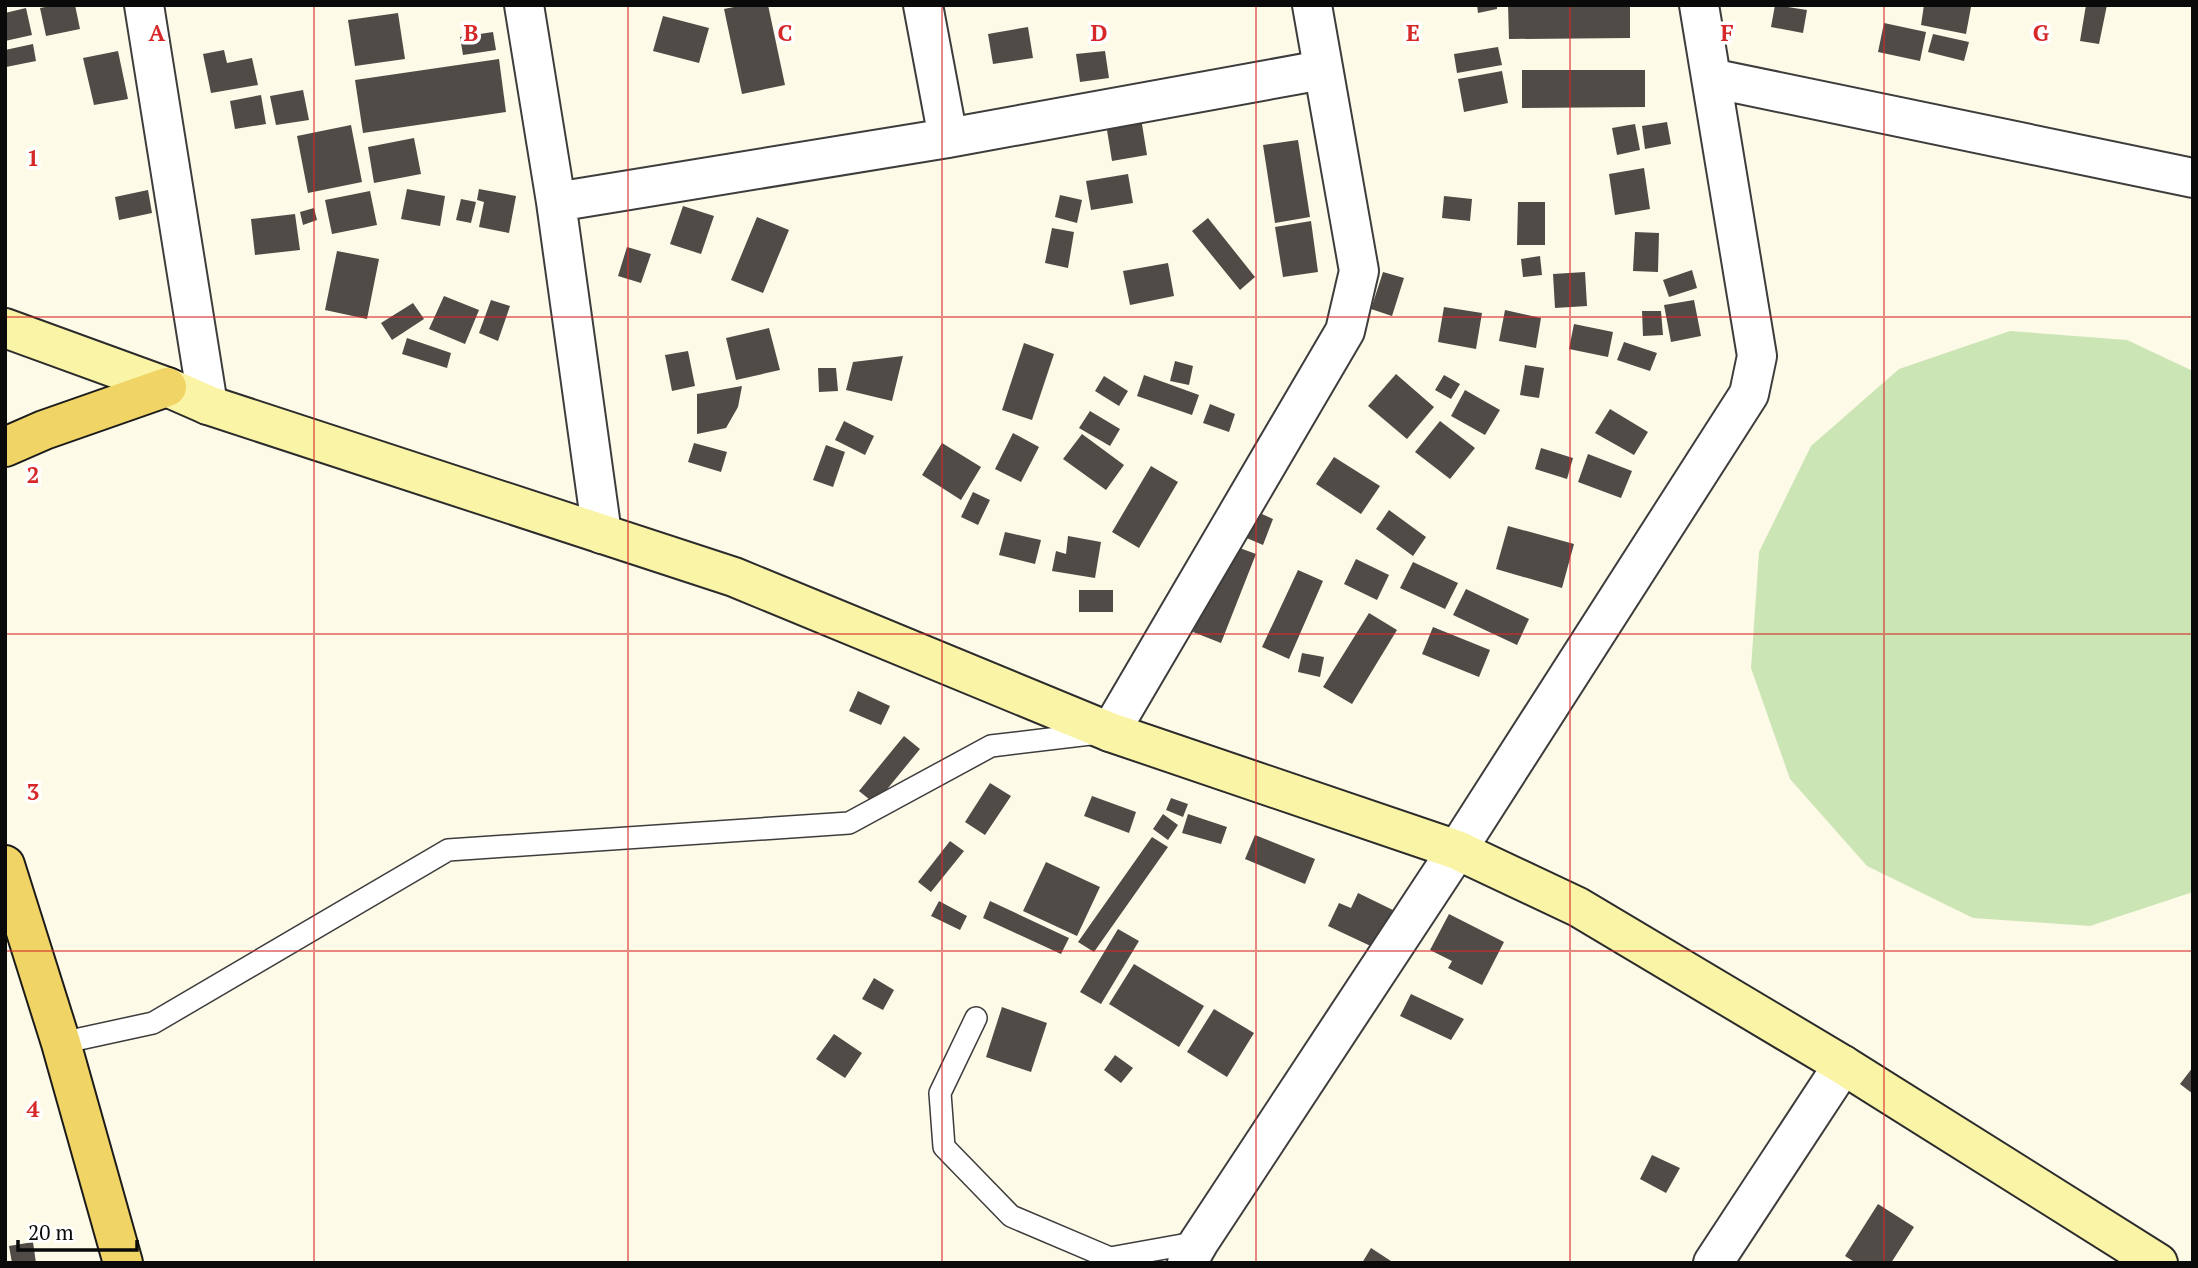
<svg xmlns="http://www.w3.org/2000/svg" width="2198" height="1268" font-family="'PT Serif',serif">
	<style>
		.green { fill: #cce5b5 }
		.building { fill: #514b47 }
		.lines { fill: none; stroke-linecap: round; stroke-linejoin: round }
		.lane-casing { stroke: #3d3d3d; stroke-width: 24 }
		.street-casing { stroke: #3d3d3d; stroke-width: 42 }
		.secondary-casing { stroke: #2c2c2c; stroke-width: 42 }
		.primary-casing { stroke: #1b1b1b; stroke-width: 42 }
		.lane { stroke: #fff; stroke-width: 21 }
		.street { stroke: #fff; stroke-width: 38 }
		.secondary { stroke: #faf4a6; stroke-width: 38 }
		.primary { stroke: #f0d465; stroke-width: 38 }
		.grid { fill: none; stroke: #d62828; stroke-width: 2; stroke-opacity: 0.55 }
		.grid-label { font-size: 23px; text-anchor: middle; font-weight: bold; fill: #d62828; stroke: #fff; stroke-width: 7; stroke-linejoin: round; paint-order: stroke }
	</style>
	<rect width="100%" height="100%" fill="#fefae8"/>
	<path class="green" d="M2010,331L2127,340L2193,371V892L2090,926L1973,918L1867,866L1790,779L1751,668L1759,552L1811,446L1899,369Z"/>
	<path class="building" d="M56,5H75L80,29L46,36L40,8Z
		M744,5H768L785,85L742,94L724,9Z
		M1477,5H1497V9L1478,13Z
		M1508,5H1630V38L1509,39Z
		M1775,5L1807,10L1803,33L1771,27Z
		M1924,5L1971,7L1966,34L1921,25Z
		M2086,5H2107L2099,44L2080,41Z
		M26,8L32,35L5,41V13Z
		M398,13L405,59L355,66L348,20Z
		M663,16L709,28L699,63L653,51Z
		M1884,23L1926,32L1920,61L1878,52Z
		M1028,27L1033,58L993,64L988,34Z
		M493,32L496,50L463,55L460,37Z
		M1933,34L1969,42L1964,61L1928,52Z
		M33,44L36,61L6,67L5,50Z
		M1498,47L1502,65L1457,73L1454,54Z
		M224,50L227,63L252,58L258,85L211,93L203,54Z
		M118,51L128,99L94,105L83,58Z
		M1105,51L1109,78L1080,82L1076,54Z
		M499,59L506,112L363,133L355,80Z
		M1522,70H1645V107L1522,108Z
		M1502,71L1508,103L1464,112L1458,79Z
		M303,90L309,120L276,125L270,96Z
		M261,95L266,124L235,129L230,101Z
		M1141,118L1147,155L1112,161L1106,124Z
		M1667,122L1671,144L1645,149L1642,126Z
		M1635,124L1640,150L1617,155L1612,128Z
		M351,125L362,182L308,193L297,136Z
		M414,138L421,174L374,183L368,147Z
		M1298,140L1310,217L1275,223L1263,145Z
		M1644,168L1650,209L1615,215L1609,174Z
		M1128,174L1133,203L1091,210L1086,181Z
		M407,189L445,196L440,226L401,219Z
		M479,189L516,196L509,233L479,227L484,202L477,200Z
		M148,190L152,213L119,220L115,197Z
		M370,191L377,225L332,234L325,200Z
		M1060,195L1082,200L1077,223L1055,217Z
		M1444,196L1472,199L1470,221L1442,218Z
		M461,199L476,202L471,223L456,220Z
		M1518,202H1545V245H1517Z
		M683,206L714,216L701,254L670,244Z
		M314,208L317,220L303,225L300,212Z
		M295,214L300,250L255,255L251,219Z
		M757,217L789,230L763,293L731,280Z
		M1208,218L1255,277L1240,290L1192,231Z
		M1311,221L1318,272L1283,277L1275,227Z
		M1052,228L1074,232L1068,268L1045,263Z
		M1635,232L1659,233L1658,272L1633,271Z
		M627,247L651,254L641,283L618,276Z
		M337,251L379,259L367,319L325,310Z
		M1540,256L1542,275L1523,277L1521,259Z
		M1168,263L1174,296L1130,305L1123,271Z
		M1692,270L1697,288L1669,297L1663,280Z
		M1383,272L1404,278L1392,316L1371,309Z
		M1585,272L1587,306L1555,308L1553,274Z
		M444,296L479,310L465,344L429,329Z
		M491,300L510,306L498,341L479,333Z
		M1694,300L1701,336L1671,342L1664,305Z
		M413,303L424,319L392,340L381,323Z
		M1444,307L1482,313L1476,349L1438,342Z
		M1505,310L1541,318L1536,348L1499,341Z
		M1642,311H1661L1663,335L1643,336Z
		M1574,324L1613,332L1608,357L1569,349Z
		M769,328L780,370L736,380L726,338Z
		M407,338L451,353L447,368L402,354Z
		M1624,342L1657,353L1650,371L1617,360Z
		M1024,343L1054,354L1032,420L1002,410Z
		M688,351L695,386L672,391L665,355Z
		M903,356L892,401L846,390L853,362Z
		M1175,361L1193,366L1189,385L1170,381Z
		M1525,365L1544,368L1539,398L1520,395Z
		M818,368H836L838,391L819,392Z
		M1396,374L1434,407L1407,439L1368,406Z
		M1144,375L1199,395L1192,415L1137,396Z
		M1444,375L1460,384L1451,399L1435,390Z
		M1104,376L1128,391L1119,406L1095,391Z
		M742,386L738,407L726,428L697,434V394Z
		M1465,390L1500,410L1485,435L1451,416Z
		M1210,404L1235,414L1229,432L1203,423Z
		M1610,409L1648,432L1634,455L1595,433Z
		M1090,411L1120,429L1110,446L1079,428Z
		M844,421L874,436L865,455L835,440Z
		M1440,421L1475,448L1450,479L1415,452Z
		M1013,433L1039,447L1021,482L995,469Z
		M1082,434L1124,465L1106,490L1063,459Z
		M694,443L727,452L721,472L688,462Z
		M942,443L981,467L961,500L922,475Z
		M826,445L845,452L833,487L813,480Z
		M1541,448L1573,458L1567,479L1535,469Z
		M1588,454L1632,471L1621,498L1578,482Z
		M1334,457L1380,486L1361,514L1316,484Z
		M1151,466L1178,482L1139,548L1112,532Z
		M973,492L990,500L978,525L961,517Z
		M1253,510L1273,519L1263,545L1242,536Z
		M1389,510L1426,537L1413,556L1376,529Z
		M1508,526L1574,544L1562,588L1496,569Z
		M1005,532L1041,540L1035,564L999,555Z
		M1068,536L1101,542L1095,578L1052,571L1056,551L1066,554Z
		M1229,544L1256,554L1221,643L1193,632Z
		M1356,559L1389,575L1377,600L1344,584Z
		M1413,562L1458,583L1445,609L1400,588Z
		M1298,570L1323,581L1289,659L1262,647Z
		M1466,589L1529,619L1517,645L1453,615Z
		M1079,590H1113V612H1079Z
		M1369,613L1397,630L1352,704L1323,687Z
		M1433,627L1490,650L1479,677L1422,654Z
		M1302,653L1324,657L1320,677L1298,672Z
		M858,691L890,706L881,725L849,711Z
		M904,736L920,749L875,804L859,791Z
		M990,783L1011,796L985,835L965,822Z
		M1092,796L1136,812L1129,833L1084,816Z
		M1171,798L1188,804L1183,817L1166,810Z
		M1163,814L1178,825L1168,840L1153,829Z
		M1188,814L1227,827L1221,844L1182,833Z
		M1255,835L1315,859L1305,884L1245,859Z
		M1152,837L1168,847L1094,952L1078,942Z
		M950,841L964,851L931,892L918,882Z
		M1046,862L1100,887L1077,936L1023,911Z
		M1358,893L1395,911L1377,949L1328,926L1339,903L1351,908Z
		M939,901L967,916L960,930L931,916Z
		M990,901L1069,938L1061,954L983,918Z
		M1449,914L1504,942L1482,985L1448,968L1452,961L1430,950Z
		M1118,929L1139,941L1101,1004L1080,992Z
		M1134,964L1204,1006L1179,1047L1109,1004Z
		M874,978L894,990L883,1010L862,999Z
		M1411,994L1464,1019L1451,1040L1400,1016Z
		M1002,1007L1047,1023L1031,1072L986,1057Z
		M1214,1009L1254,1033L1227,1077L1187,1052Z
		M834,1034L862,1053L845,1078L816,1059Z
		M1115,1055L1133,1068L1121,1083L1104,1070Z
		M2193,1067V1094L2180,1084Z
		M1652,1155L1680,1168L1666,1193L1640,1179Z
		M1878,1204L1914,1227L1891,1263H1856L1845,1256Z
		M33,1242L36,1263H12L9,1246Z
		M1371,1248L1394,1263H1362Z"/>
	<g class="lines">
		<defs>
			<path id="lane" d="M976,1018L940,1093L944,1147L1011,1216L1110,1258L1199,1242
				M61,1043L153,1023L448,850L849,823L991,746L1099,733"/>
			<path id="street" d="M144,5L208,405
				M524,5L556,202L602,534
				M923,5L948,138
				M1711,78L2193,178
				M556,202L948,138L1322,70
				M1110,732L1345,331L1359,271L1312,5
				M1187,1263L1199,1242L1457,850L1749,394L1757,356L1699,5
				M1713,1263L1843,1065"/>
			<path id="secondary" d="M5,328L167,387L208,405L734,577L1110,732L1457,850L1578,907L1843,1065L2158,1263"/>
			<path id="primary" d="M5,447L44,430L167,387
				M5,865L61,1043L123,1263"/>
		</defs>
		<use href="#lane" class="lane-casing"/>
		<use href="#street" class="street-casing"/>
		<use href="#secondary" class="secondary-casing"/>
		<use href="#primary" class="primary-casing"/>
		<use href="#lane" class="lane"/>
		<use href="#street" class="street"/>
		<use href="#secondary" class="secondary"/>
		<use href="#primary" class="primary"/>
	</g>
	<path class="grid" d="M314,5V1263M628,5V1263M942,5V1263M1256,5V1263M1570,5V1263M1884,5V1263M5,317H2193M5,634H2193M5,951H2193"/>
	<g class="grid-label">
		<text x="157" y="41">A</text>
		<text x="471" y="41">B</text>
		<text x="785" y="41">C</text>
		<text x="1099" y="41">D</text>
		<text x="1413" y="41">E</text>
		<text x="1727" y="41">F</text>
		<text x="2041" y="41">G</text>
		<text x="33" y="166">1</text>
		<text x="33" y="483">2</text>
		<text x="33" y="800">3</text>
		<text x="33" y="1117">4</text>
	</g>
	<rect width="2198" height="1268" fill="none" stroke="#0a0a0a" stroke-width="14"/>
	<path d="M18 1240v10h119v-10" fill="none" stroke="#0a0a0a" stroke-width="3.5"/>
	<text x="28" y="1240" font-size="21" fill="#0a0a0a" stroke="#ffffff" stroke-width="5" paint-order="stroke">20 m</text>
</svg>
